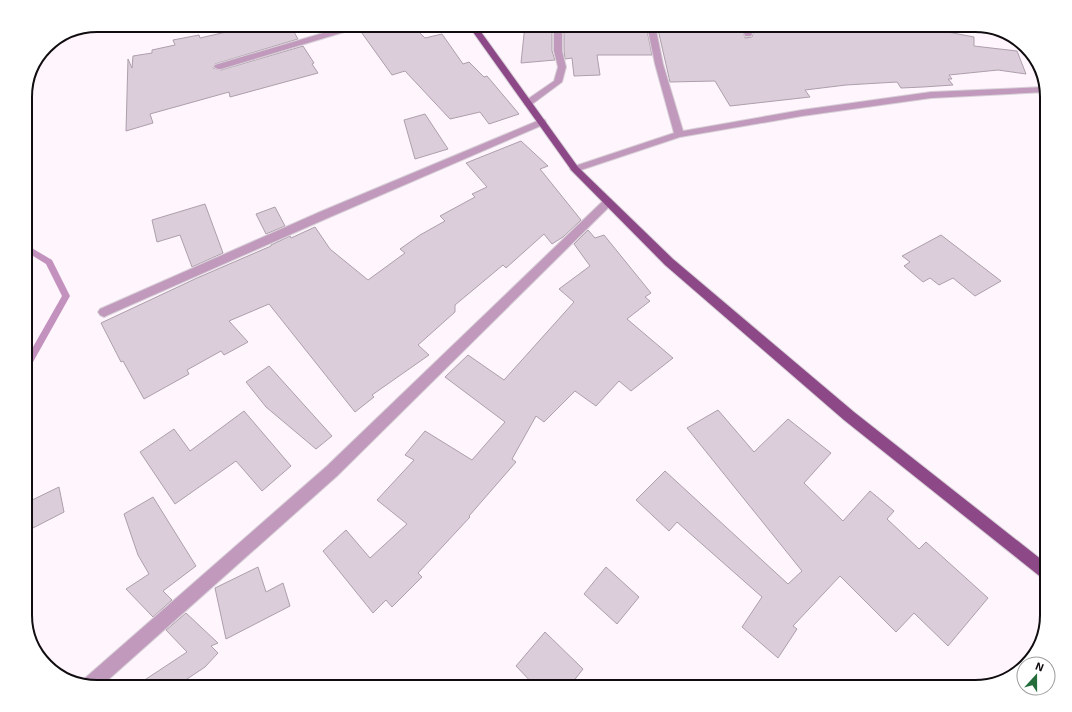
<svg xmlns="http://www.w3.org/2000/svg" width="1072" height="712" font-family="'Exo 2',sans-serif">
	<style>
		.lines { fill: none; stroke-linecap: round; stroke-linejoin: round }
		.stream { fill: #c391bd; fill-rule: evenodd }
		.building { fill: #dccdda; stroke: #ad9fab }
		.minor-casing { stroke: #d8d0d7; stroke-width: 2 }
		.major-casing { stroke: #d8d0d7; stroke-width: 2 }
		.minor { fill: #c099bc; fill-rule: evenodd }
		.major { fill: #8c4887; fill-rule: evenodd }
		.rim { fill: none; stroke: #100c10; stroke-width: 2 }
	</style>
	<rect width="100%" height="100%" fill="#fef5fd"/>
	<g class="lines">
		<path class="stream" d="M25,244L52,260L70,296L28,371L25,372V361L62,296L46,264L25,251Z"/>
	</g>
	<path class="building" d="M257,25H290L298,39L215,64L213,68L221,70L303,46L314,63L312,64L318,73L230,97L229,92L150,114L153,123L126,131L128,59L132,68L133,56L152,53V50L175,45L173,40L199,35L200,38Z
		M363,25H412L425,38L442,34L463,64L469,62L484,77L487,76L519,114L489,124L480,112L450,119L405,71L392,75L359,29L362,28Z
		M525,25H552V51L555,60L521,63Z
		M564,25H646L652,55H597L600,75L574,76L572,58L565,59L564,51Z
		M657,25H741L745,38L752,37L753,34L752,25H932V29L974,37V46L1017,51L1026,74L998,70L949,75L952,79H948L953,85L923,87L901,88L897,82L846,85L805,90L810,97L730,106L715,81L670,82Z
		M425,114L448,149L415,159L404,120Z
		M521,141L548,166L540,169L581,220L563,237L552,244L544,234L506,268L503,265L455,305V312L418,345L429,355L372,395L374,397L355,412L269,304L229,321L248,342L224,355L221,351L187,370L189,374L144,399L123,361L121,362L101,323L197,278L271,246V245L290,236L291,238L315,227L330,249L368,280L405,253L400,249L420,235L445,221L440,216L475,197L472,194L487,187L466,163Z
		M205,204L223,253L192,267L180,235L157,242L152,220Z
		M275,207L285,226L266,234L256,214Z
		M588,230L595,238L604,235L651,293L645,297L650,301L627,319L673,358L631,391L619,381L596,406L575,391L544,422L536,416L512,459L516,462L469,516L470,517L418,573L422,577L392,607L386,600L373,613L323,551L346,530L370,558L407,524L377,500L414,460L405,455L425,431L472,460L505,422L445,377L468,355L504,380L574,302L559,289L590,266L574,244Z
		M941,235L1001,281L975,296L953,278L939,285L930,278L923,282L904,266L910,262L902,256Z
		M269,366L332,436L316,449L266,407L246,382Z
		M718,410L754,452L788,419L831,453L804,483L843,521L870,491L894,511L887,519L919,549L926,542L988,598L948,646L914,613L896,632L840,576L793,626L797,629L778,658L742,627L762,597L677,522L669,531L636,500L665,471L788,584L802,571L687,428Z
		M244,411L291,466L262,491L236,461L175,504L140,452L174,429L190,451Z
		M59,487L64,512L33,528L28,502Z
		M153,497L196,566L163,591L172,600L153,617L126,589L149,574L138,555L124,514Z
		M258,567L266,592L283,583L290,606L226,639L215,588Z
		M606,567L639,597L617,624L584,594Z
		M186,613L218,643L211,646L218,653L205,667L175,687H134L187,652L166,630Z
		M545,632L583,669L569,687H536L516,666Z"/>
	<g class="lines">
		<defs>
			<path id="minor" d="M350,25H362L361,27L221,69H218L214,67L215,65Z
				M554,25H562V51L566,67L562,82L531,105H525L524,103L525,101L554,81L558,67L554,51Z
				M647,25H655L663,64L683,131L802,110L931,92L1045,87L1046,92L931,98L802,116L680,137L578,171H572L570,169L572,167L674,133L655,64Z
				M742,25H750L752,34L751,36H745Z
				M542,119L545,120L546,122L545,124L330,217L108,315L104,317L100,315L98,312L100,309L322,211Z
				M608,199L613,202L612,204L337,476L100,687L83,683L84,679L327,466L604,200Z"/>
			<path id="major" d="M468,25H476L578,167L673,259L854,412L1047,564V580L1042,578L844,420L665,265L572,171Z"/>
		</defs>
		<use href="#minor" class="minor-casing"/>
		<use href="#major" class="major-casing"/>
		<use href="#minor" class="minor"/>
		<use href="#major" class="major"/>
	</g>
	<path d="M0 0H1072V712H0ZM97 32H975A65 65 0 0 1 1040 97V615A65 65 0 0 1 975 680H97A65 65 0 0 1 32 615V97A65 65 0 0 1 97 32Z" fill="#fff" fill-rule="evenodd"/>
	<path class="rim" d="M97 32H975A65 65 0 0 1 1040 97V615A65 65 0 0 1 975 680H97A65 65 0 0 1 32 615V97A65 65 0 0 1 97 32Z"/>
	<g transform="translate(1036 676) rotate(21)"><circle r="19" fill="#ffffff" stroke="#9f9e9f"/>
	<path d="M0-3L7 15L0 10L-7 15Z" fill="#246d3a"/>
	<text y="-6" font-size="11" font-weight="bold" text-anchor="middle" fill="#100c10">N</text>
	</g>
</svg>
